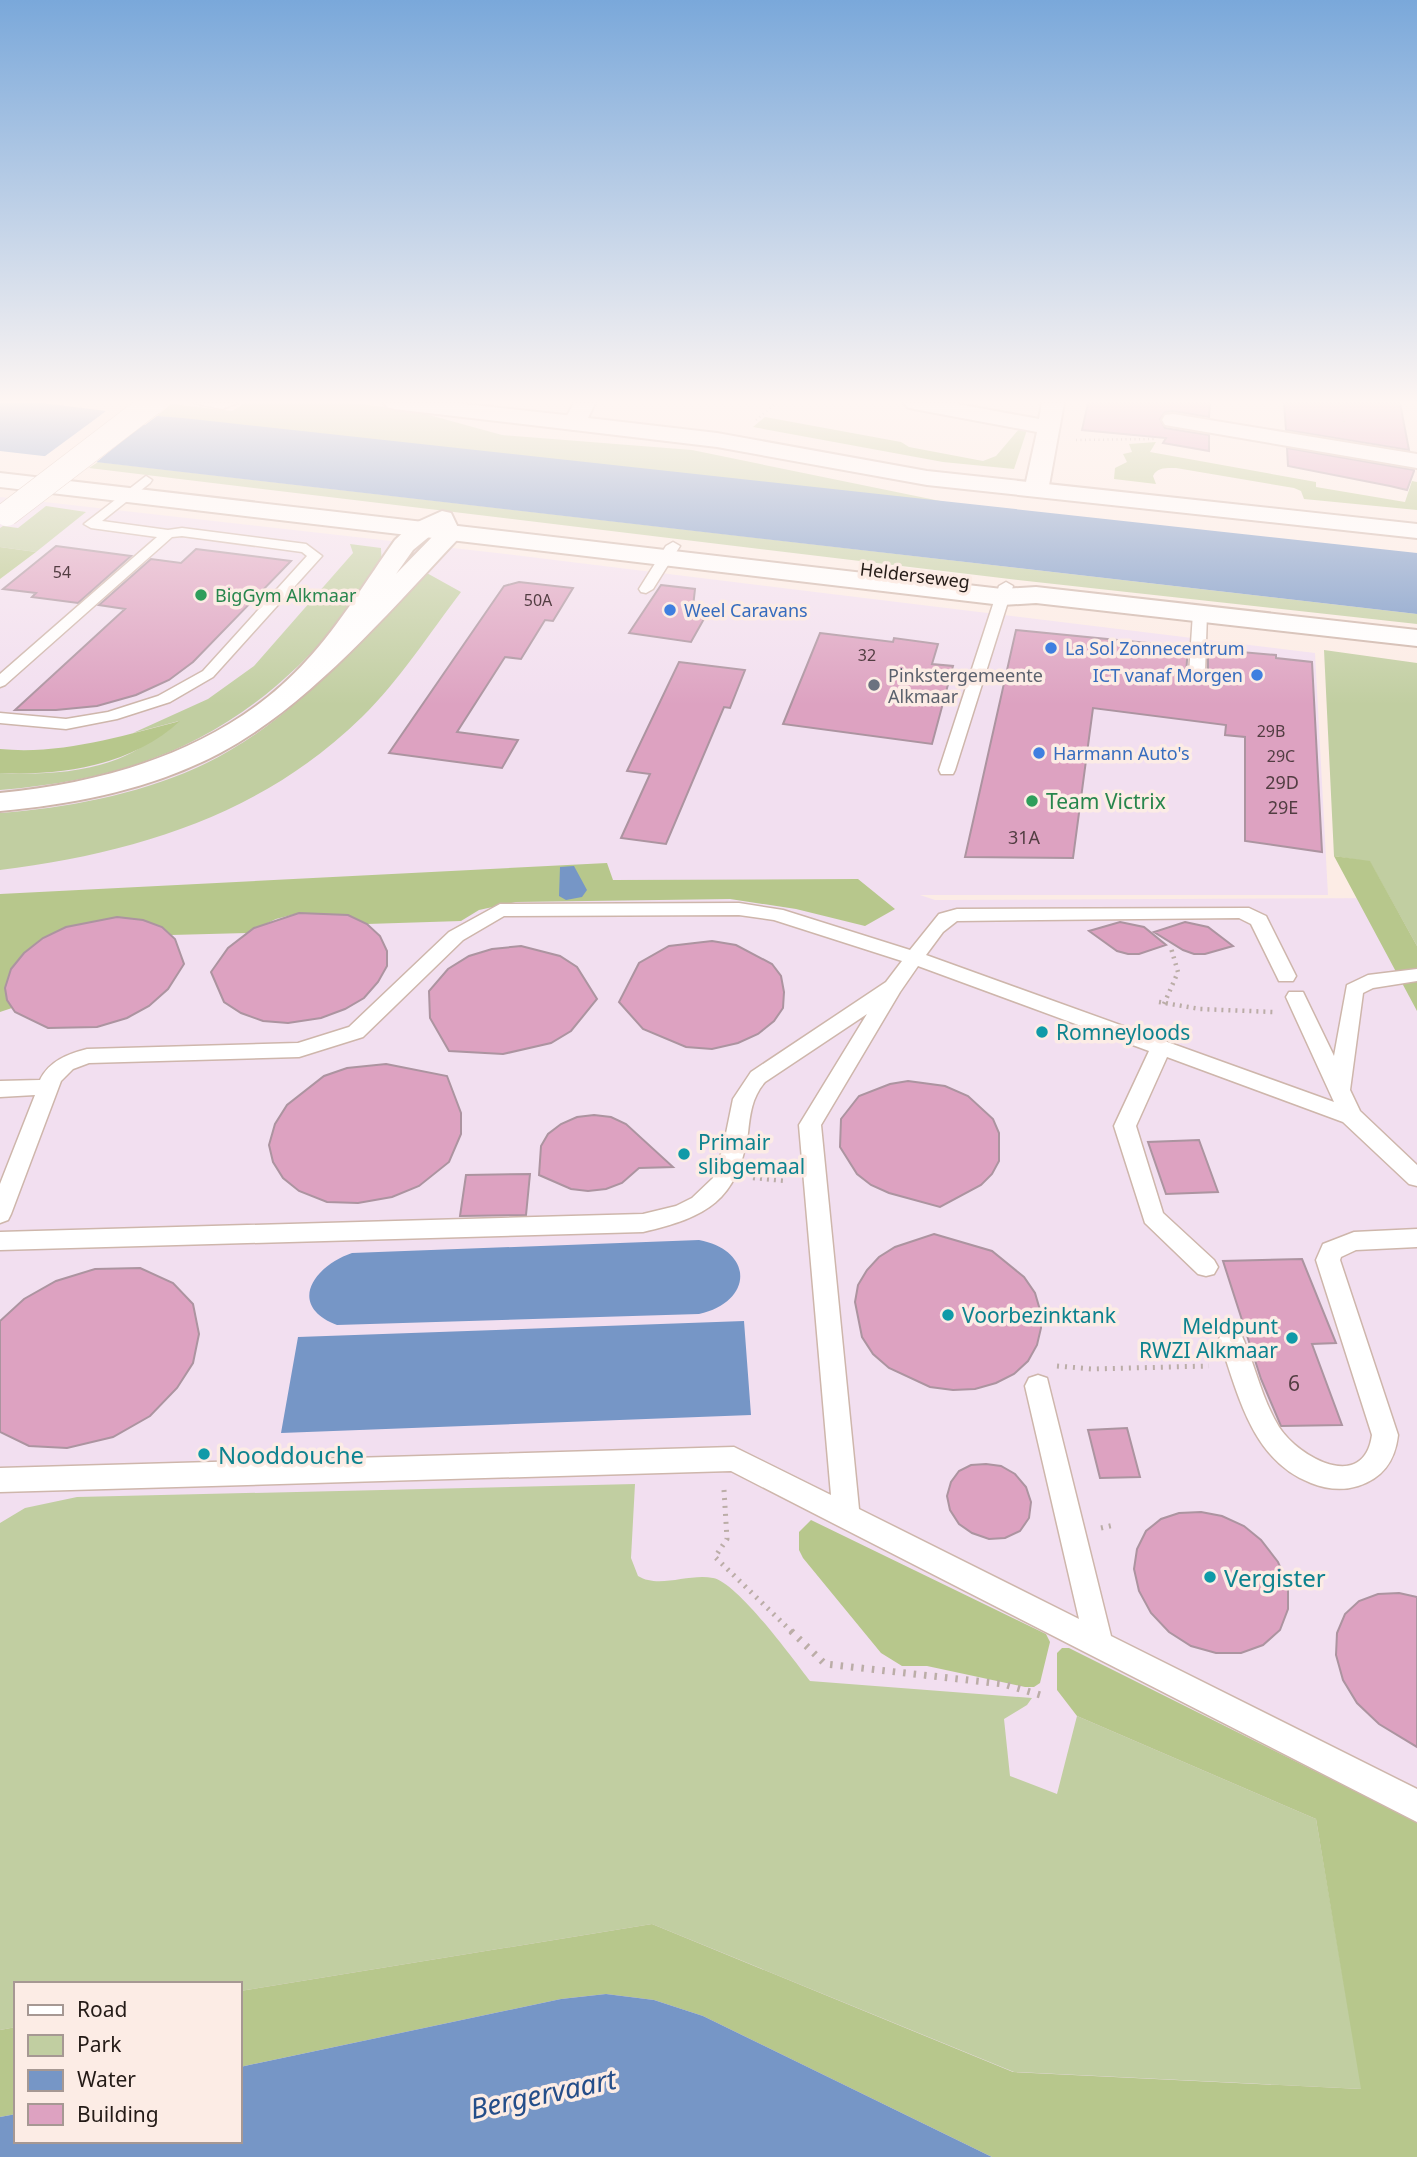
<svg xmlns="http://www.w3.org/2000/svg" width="1417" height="2157" font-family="'Noto Sans',sans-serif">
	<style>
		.industrial { fill: #f2dff0 }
		.green { fill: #c1cea1 }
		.forest { fill: #b7c78c }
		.water { fill: #7696c6 }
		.pier { fill: #fcece5 }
		.building { fill: #dda2c1; stroke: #ac94a0; stroke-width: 2 }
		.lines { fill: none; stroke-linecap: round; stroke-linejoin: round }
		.lane-casing { stroke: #ceb6ab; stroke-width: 3 }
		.street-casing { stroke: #ceb6ab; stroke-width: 4 }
		.secondary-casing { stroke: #ceb6ab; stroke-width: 4 }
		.highway-casing { stroke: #ceb6ab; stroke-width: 4 }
		.path-far3 { stroke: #bbada7; stroke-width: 2.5; stroke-dasharray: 1 3.5; stroke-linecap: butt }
		.path-far2 { stroke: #bbada7; stroke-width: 4.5; stroke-dasharray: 2 5; stroke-linecap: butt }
		.path-far1 { stroke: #bbada7; stroke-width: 5; stroke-dasharray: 2 6; stroke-linecap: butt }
		.path { stroke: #bbada7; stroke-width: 7; stroke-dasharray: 2.5 8; stroke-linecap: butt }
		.lane { fill: #fff; fill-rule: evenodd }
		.street { fill: #fff; fill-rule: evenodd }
		.secondary { fill: #fff; fill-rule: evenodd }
		.highway { fill: #fff; fill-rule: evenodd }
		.highway-bridge-casing { stroke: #ceb6ab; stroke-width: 25; stroke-linecap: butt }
		.highway-bridge { stroke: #fff; stroke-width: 24 }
		.leisure-dot { fill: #2e9e5b; stroke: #fcece5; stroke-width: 2.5 }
		.shop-dot { fill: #3f7fe0; stroke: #fcece5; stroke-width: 2.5 }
		.worship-dot { fill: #6b7280; stroke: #fcece5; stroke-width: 2.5 }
		.culture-dot { fill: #0f9aa8; stroke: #fcece5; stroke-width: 2.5 }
		.labels { text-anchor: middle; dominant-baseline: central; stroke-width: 7; stroke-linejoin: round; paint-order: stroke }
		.far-number-label { font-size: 16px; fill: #523d42 }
		.far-street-label { font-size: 18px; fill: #241b17; stroke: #fcece5 }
		.far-leisure-label { font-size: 18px; fill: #27864d; stroke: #fcece5; text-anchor: start }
		.far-shop-label { font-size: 18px; fill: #366cbe; stroke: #fcece5; text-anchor: start }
		.far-worship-label { font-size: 18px; fill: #5b616d; stroke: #fcece5; text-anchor: start }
		.number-label { font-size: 18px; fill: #523d42 }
		.leisure-label { font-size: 21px; fill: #27864d; stroke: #fcece5; text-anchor: start }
		.culture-label { font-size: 21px; fill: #0d838f; stroke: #fcece5; text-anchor: start }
		.near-number-label { font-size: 21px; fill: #523d42 }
		.near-culture-label { font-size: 24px; fill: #0d838f; stroke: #fcece5; text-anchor: start }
		.near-water-label { font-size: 28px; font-style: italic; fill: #244d89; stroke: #fcece5 }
	</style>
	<rect width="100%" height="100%" fill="#fcece5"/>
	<path class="industrial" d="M0,497L497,553L1315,653L1328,895H920L935,900L1402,898L1417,924V2157L240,2038V1984H16V2085L0,2088Z"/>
	<path class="green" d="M245,403H350L411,410L502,435L692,450L950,503L157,416L171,404L232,411Z
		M98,462L1417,614V624L1018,580L89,468Z
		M46,506L86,512L36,552L0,547V528L3,526L18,528Z
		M350,544L381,548C381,552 382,559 381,563C375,577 351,608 341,620C246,733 146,778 0,790V773C43,775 94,773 133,752C149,743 164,731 179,721L133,733L208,699L254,666L353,553Z
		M425,572L461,592C429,634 399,681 362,717C262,815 135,853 0,870V813C66,808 135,795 196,768C288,727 358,644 425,572Z
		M1324,650L1417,663V946L1370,862L1334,856Z
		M635,1484L631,1558L638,1576C659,1589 689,1573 713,1578C737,1582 793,1659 810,1681L1032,1698L1027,1705L1004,1719L1010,1776L1057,1794L1077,1716L1316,1819L1362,2089L1014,2072L652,1924L240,1991V1984H16V2027L0,2030V1523L25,1508L77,1497Z"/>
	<path class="forest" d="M765,417L901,442L909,447L983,461L996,456L1020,428L1027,430L1014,469L943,462L753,427Z
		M1156,442L1150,452L1316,482V487L1405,502L1412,481L1417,482V510L1304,499L1301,491L1294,488L1176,468C1167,468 1157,467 1153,476L1156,484L1114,479L1115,468L1127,462L1123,454L1132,452L1129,444Z
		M0,547L36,552L0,579Z
		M180,721C132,765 64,776 0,773V749C61,755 122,736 180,721Z
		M1334,856L1370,861L1417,946V1011Z
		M607,863L613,880L858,879L895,909L865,926L796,909L730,899L516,902L479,910L461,921L367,924L348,915L299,913L276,919L247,933L171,935L117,917L66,927L43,938L24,953L11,969L12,1008L0,1012V894Z
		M811,1520L1046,1634L1050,1642L1040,1683L1034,1687H1025L927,1666H902L881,1653L803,1558L799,1550V1532Z
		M1062,1648H1069L1417,1822V2157H992L703,2016L654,2000L606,1994L561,1999L240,2067V1991L652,1924L1013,2072L1361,2089L1316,1819L1077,1716L1057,1690V1653Z
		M16,2027V2114L0,2117V2030Z"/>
	<path class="water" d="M0,403H43L106,411L96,419L145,425L157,416L183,418L1417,553V614L0,451Z
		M574,866L587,890L582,897L566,900L559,896L560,867Z
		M699,1240C755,1251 753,1302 699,1314L337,1325C286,1305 314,1266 352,1253Z
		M744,1321L751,1415L281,1433L298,1337Z
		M606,1994L654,2000L703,2016L992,2157H0V2117L16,2114V2141H240V2067L561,1999Z"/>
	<path class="pier" d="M109,409V413L104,417L144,421L160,413L143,424L93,465L41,459Z"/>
	<path class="building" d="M1088,403H1210L1209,417L1173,411L1165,412L1160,419L1165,428L1209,435V451L1163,443L1166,438L1082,430Z
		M1284,403H1400L1409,450L1286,430Z
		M1287,448L1414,470V471L1407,490L1390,486L1288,466Z
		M56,546L131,556L78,603L32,597L36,593L3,589Z
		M196,549L291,561L193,662L169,680L136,695L97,706L56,710H15L125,609L99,605L151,559L181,563Z
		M519,582L573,588L553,621L545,620L521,659L505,657L457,732L518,740L502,768L389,753L504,586Z
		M661,585L695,589L693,607L709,610L691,642L629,633Z
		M1016,630L1188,647L1186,674L1196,681L1208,674V649L1276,655V658L1312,662L1322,852L1245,841V737L1225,735L1226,725L1093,708L1073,858L965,857Z
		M820,633L893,642L894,638L938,644L932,664L953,666L932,744L783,724Z
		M679,662L745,670L730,708L724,707L666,844L621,838L650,774L627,771Z
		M299,913L348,915L367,924L380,936L387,951V966L378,982L364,998L345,1009L321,1018L288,1023L263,1021L241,1013L224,1002L211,972L228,948L254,928Z
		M117,917L143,920L162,927L175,939L184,964L168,989L149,1006L127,1018L97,1027L48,1028L15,1012L7,1000L5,988L11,969L24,953L43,938L66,927Z
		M1120,922L1144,927L1166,945L1139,954H1128L1117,951L1089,931Z
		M1185,922L1208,927L1233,946L1205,954H1194L1183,950L1154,932Z
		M712,941L736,945L772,964L781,976L784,992L783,1008L774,1021L758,1034L738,1043L712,1049L686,1047L643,1029L619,1002L639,963L669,946Z
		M521,946L560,956L577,967L597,999L571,1031L551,1043L503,1054L449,1051L430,1018L429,991L448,969L469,956L492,949Z
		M386,1064L447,1076L461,1113V1134L449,1162L419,1186L392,1197L358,1203L327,1202L299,1191L283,1178L273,1162L269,1145L275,1124L287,1105L324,1076L347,1068Z
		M908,1081L945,1086L968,1096L993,1119L999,1133V1161L992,1174L981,1185L940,1207L889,1193L871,1185L857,1174L840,1147L841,1119L859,1096L890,1084Z
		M594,1115L611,1117L626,1124L673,1167L639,1168L622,1183L606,1189L588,1191L571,1189L539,1175L541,1146L548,1134L561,1124L577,1117Z
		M1199,1140L1218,1192L1166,1194L1148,1142Z
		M530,1174L526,1215L460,1216L466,1175Z
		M934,1234L992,1251L1024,1277L1035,1293L1040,1310L1041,1328L1037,1345L1028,1361L1014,1374L996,1383L975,1389L953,1390L930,1387L889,1368L873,1354L862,1337L855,1302L858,1285L867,1270L879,1257L895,1247Z
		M1302,1259L1336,1343L1312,1344L1342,1425L1281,1426L1261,1379L1223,1261Z
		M140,1268L173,1283L193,1304L199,1334L193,1363L177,1388L150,1416L113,1437L67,1448L29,1446L0,1432V1321L24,1299L56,1281L95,1269Z
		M1127,1428L1140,1477L1100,1478L1088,1430Z
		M986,1464L1001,1466L1015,1474L1026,1487L1031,1502L1029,1518L1020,1531L1005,1538L989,1539L972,1533L959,1524L950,1510L947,1496L951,1482L959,1471L971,1465Z
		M1201,1512L1222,1516L1244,1526L1261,1540L1278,1562L1288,1585V1609L1280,1630L1263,1645L1241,1653H1216L1191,1646L1169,1632L1151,1613L1139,1591L1134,1569L1137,1549L1146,1531L1161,1519L1179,1513Z
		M1399,1593L1417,1597V1747L1379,1724L1357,1703L1343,1680L1336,1655L1337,1633L1345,1614L1359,1601L1378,1594Z"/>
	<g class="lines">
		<defs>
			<path id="lane" d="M194,403H238L222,409Z
				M146,476L152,480L150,483L102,521L168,530L182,528L306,544L322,556L213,677L170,702L117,719L66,729L0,723V713L66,719L108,712L158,696L203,671L307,556L302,552L182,536L172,537L5,685L0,687V674L157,537L91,528L84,524Z
				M673,542L680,546L653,589L646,593L641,592L639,589L666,546Z
				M1006,582L1013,586L955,770L953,774H941L939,770L999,586Z
				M1200,609L1207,613L1205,674L1197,679L1189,674L1193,613Z
				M739,903L783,910L910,950L939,914L957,909L1249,908L1266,916L1296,976L1293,981H1279L1251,924L1239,918L957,921L943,932L926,955L1334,1102L1286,997L1289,992H1303L1334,1056L1347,985L1368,975L1417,969V981L1373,988L1363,993L1350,1090L1360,1111L1417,1165V1186L1409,1184L1343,1122L1167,1057L1136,1126L1163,1213L1214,1260L1218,1267L1214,1274L1206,1276L1198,1274L1145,1223L1114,1126L1149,1051L918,966L900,992L821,1125L859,1509L1079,1619L1025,1386L1029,1378L1038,1375L1047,1378L1111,1636L1417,1789V1822L731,1471L0,1492V1468L734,1447L831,1495L799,1125L867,1014L765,1082C752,1097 750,1114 748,1133C737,1201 707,1217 643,1232L0,1250V1232L643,1214L676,1206L692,1198L713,1178L723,1148L733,1099L751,1072L886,982L902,961L774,920L739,915L504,916L463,940L363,1037L299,1057L89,1063L73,1069L61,1081L11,1214L8,1220L0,1223V1184L35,1095L0,1097V1081L40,1080C49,1061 68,1054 87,1049L298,1043L349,1027L449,932L500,904Z
				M1417,1229V1247L1356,1250L1341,1257L1340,1260L1398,1435C1395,1461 1383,1478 1358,1486C1342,1491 1326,1489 1311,1483C1251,1460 1238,1393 1219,1339L1222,1332L1231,1329L1240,1332C1255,1363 1261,1398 1279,1427C1299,1458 1364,1493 1372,1435L1316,1260L1323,1244L1354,1232Z"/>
			<path id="street" d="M384,403H455L574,416L582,418L585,423L582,428L574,430L394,409L387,407Z
				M904,403H952L1039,419L1042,403H1064L1048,491L1044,496H1028L1024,491L1037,432L914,409L907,407Z
				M1173,414L1417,454V468L1165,425L1162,420L1165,415Z"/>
			<path id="secondary" d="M574,403H595L588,418L717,433L927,471L1417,524V538L927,485L717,447L574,430L566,428L563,423Z
				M0,473L1002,589L1036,587L1417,630V646L1036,603L1002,605L0,487Z"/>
			<path id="highway" d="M442,511L451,513L461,534L458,539C389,612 309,706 220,753C152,789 76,804 0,811V793C112,782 229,747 307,660C338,627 368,578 395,540L411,525ZM436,531V533L396,574L413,550Z"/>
		</defs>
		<use href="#lane" class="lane-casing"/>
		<use href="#street" class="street-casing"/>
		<use href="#secondary" class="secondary-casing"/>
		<use href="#highway" class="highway-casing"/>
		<path class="path-far3" d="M1342,403L1344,423
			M756,420L776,403
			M1076,440L1155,439"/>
		<path class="path-far2" d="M1159,1002L1200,1009L1273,1012
			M1164,1004L1178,972L1171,948
			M753,1178L786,1181"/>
		<path class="path-far1" d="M1057,1366L1092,1369L1209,1366
			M724,1490L727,1539L715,1557L793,1633
			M1101,1528L1114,1525"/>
		<path class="path" d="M791,1631L825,1664L1003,1684L1044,1696"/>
		<use href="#lane" class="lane"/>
		<use href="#street" class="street"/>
		<use href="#secondary" class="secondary"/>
		<use href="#highway" class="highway"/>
		<defs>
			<path id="highway-bridge" d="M7,514L152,403"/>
		</defs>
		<use href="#highway-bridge" class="highway-bridge-casing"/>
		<use href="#highway-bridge" class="highway-bridge"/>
	</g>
	<linearGradient id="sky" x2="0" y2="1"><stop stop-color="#7aa8da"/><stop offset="0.57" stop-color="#fef6f3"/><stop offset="1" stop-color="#fef6f3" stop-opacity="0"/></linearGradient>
	<rect width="1417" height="705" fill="url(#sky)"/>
	<g class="leisure-dot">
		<circle cx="201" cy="595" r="7"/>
		<circle cx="1032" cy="801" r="7"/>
	</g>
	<g class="shop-dot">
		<circle cx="670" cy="610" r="7"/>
		<circle cx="1051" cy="648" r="7"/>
		<circle cx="1257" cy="675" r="7"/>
		<circle cx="1039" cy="753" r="7"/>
	</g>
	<circle class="worship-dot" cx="874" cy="685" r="7"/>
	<g class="culture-dot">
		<circle cx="1042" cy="1032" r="7"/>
		<circle cx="684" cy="1154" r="7"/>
		<circle cx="948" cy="1315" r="7"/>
		<circle cx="1292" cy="1338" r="7"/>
		<circle cx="204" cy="1454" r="7"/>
		<circle cx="1210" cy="1577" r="7"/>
	</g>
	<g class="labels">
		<g class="far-number-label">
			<text x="62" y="572">54</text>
			<text x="538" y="600">50A</text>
			<text x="867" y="655">32</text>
			<text x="1271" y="731">29B</text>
			<text x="1281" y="756">29C</text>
		</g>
		<g class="far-street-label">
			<text transform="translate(915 575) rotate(7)">Helderseweg</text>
		</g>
		<g class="far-leisure-label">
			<text x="215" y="595">BigGym Alkmaar</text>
		</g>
		<g class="far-shop-label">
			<text x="684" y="610">Weel Caravans</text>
			<text x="1065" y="648">La Sol Zonnecentrum</text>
			<text x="1243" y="675" text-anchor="end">ICT vanaf Morgen</text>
			<text x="1053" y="753">Harmann Auto's</text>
		</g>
		<g class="far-worship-label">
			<text x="888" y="675">Pinkstergemeente<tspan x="888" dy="21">Alkmaar</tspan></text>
		</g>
		<g class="number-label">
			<text x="1282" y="782">29D</text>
			<text x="1283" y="807">29E</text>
			<text x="1024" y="837">31A</text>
		</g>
		<g class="leisure-label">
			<text x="1046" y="801">Team Victrix</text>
		</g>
		<g class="culture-label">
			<text x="1056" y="1032">Romneyloods</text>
			<text x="698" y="1142">Primair<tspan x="698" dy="24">slibgemaal</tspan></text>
			<text x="962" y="1315">Voorbezinktank</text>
			<text x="1278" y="1326" text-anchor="end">Meldpunt<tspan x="1278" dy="24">RWZI Alkmaar</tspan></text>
		</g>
		<g class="near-number-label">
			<text x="1294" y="1383">6</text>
		</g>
		<g class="near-culture-label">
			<text x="218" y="1454">Nooddouche</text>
			<text x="1224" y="1577">Vergister</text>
		</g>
		<g class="near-water-label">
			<text transform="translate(543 2093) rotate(-12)">Bergervaart</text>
		</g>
	</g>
	<rect x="14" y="1982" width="228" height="161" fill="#fcece5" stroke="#a69893" stroke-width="2"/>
	<rect x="28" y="2005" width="35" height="10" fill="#ffffff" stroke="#a69893" stroke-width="2"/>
	<text x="77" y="2017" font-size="21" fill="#241b17">Road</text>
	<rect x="28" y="2035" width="35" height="21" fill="#c1cea1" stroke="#a69893" stroke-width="2"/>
	<text x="77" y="2052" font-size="21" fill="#241b17">Park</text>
	<rect x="28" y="2070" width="35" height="21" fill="#7696c6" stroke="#a69893" stroke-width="2"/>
	<text x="77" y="2087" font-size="21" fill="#241b17">Water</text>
	<rect x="28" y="2104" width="35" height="21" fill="#dda2c1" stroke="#a69893" stroke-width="2"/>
	<text x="77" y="2122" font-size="21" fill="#241b17">Building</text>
</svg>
